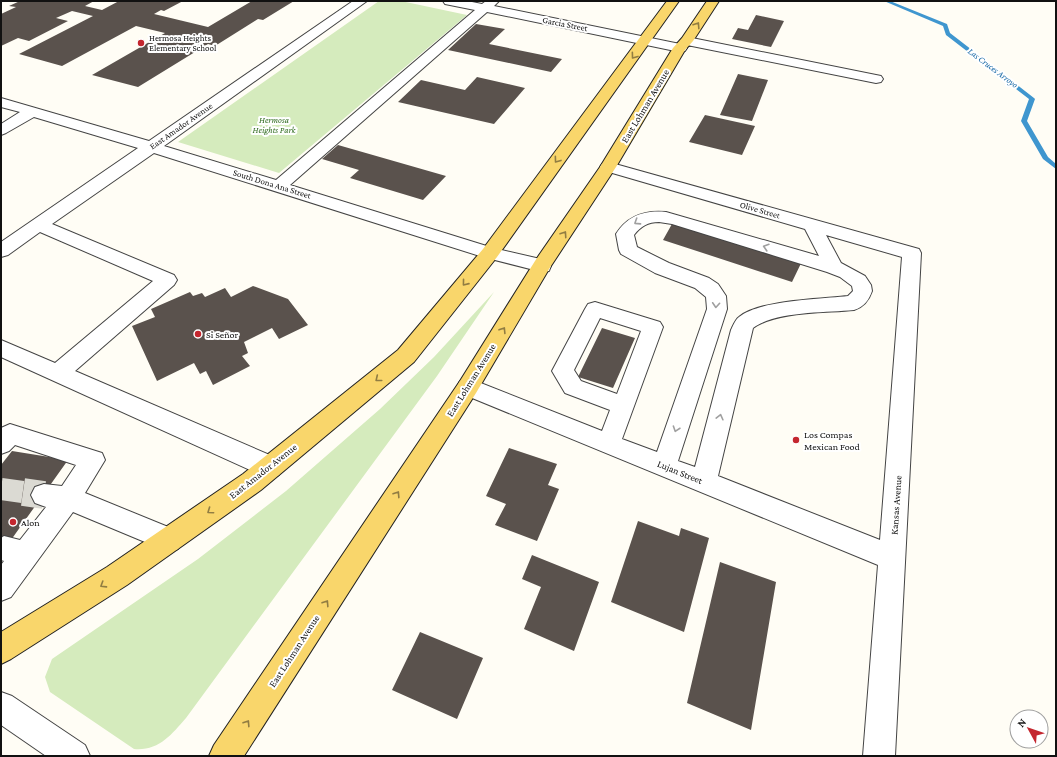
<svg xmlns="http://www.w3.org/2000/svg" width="1057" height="757" font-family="'Crimson Pro',serif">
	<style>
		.green { fill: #d5ebbd }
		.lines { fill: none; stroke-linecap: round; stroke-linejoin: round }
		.stream { fill: #3f96cf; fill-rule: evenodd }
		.building { fill: #5a524d }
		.minor-tunnel-far1 { stroke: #dbdad3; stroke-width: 22; stroke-dasharray: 22 11; stroke-linecap: butt }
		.minor-tunnel { stroke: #dbdad3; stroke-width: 28; stroke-dasharray: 28 14; stroke-linecap: butt }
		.minor-casing { stroke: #444; stroke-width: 2 }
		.major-casing { stroke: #222; stroke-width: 2 }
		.minor { fill: #fff; fill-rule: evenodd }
		.major { fill: #f9d66b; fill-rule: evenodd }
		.oneway { stroke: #917d42 }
		.oneway2 { stroke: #a0a0a0 }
		.poi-dot { fill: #c4262e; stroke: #fff; stroke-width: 1.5 }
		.labels { text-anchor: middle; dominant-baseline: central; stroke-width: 4; stroke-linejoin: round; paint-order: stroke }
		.far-street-label { font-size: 9px; fill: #111; stroke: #fff }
		.far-poi-label { font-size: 9px; fill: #111; stroke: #fff; text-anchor: start }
		.far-water-label { font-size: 9px; font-style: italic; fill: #1768a6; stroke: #fff }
		.far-park-label { font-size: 9px; font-style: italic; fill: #2f6b1f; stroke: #fff }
		.street-label { font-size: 10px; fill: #111; stroke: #fff }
		.poi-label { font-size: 10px; fill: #111; stroke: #fff; text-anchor: start }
	</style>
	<rect width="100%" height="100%" fill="#fffdf5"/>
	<path class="green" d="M379,1H401L467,15L279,173L178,142Z
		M494,292L437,376L186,718C171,735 159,751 134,749L50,692L45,677L52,659L198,559L286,491L380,409L434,357Z"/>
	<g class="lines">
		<path class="stream" d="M884,1H890L947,24L950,33L1034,98L1035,99L1027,121L1048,157L1056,164V169L1043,159L1021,121L1029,99L946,35L943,26Z"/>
	</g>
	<path class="building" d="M20,1H94L85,6L102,10L119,1H183L164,11L161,10L154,14L208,27L252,1H294L263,20L258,19L215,46L208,44L138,87L92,75L165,33L136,26L62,66L19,54L93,16L72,11L56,18L68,21L29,41L18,38L1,46V14L16,7L9,6Z
		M756,15L784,21L771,47L732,39L738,28L748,30Z
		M476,24L505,29L489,44L562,59L551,72L448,50Z
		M738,74L768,80L752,121L720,115Z
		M477,77L525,88L494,124L398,102L421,80L465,90Z
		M705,115L755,126L742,155L689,142Z
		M338,145L446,176L423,200L350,178L359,170L322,159Z
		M677,215L806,253L792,282L663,240Z
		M253,286L288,299L308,325L279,339L272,328L244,342L248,353L242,356L250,366L213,385L206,371L200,374L194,363L157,381L132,326L155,317L151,309L190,292L193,296L202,293L205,297L225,288L231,297Z
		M602,328L635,338L613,388L578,377Z
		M509,448L557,464L548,485L559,489L537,541L495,525L506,504L486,496Z
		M12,451L68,460L1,554V465Z
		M638,521L679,536L681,528L709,538L684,632L611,602Z
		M532,555L599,582L574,651L524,629L541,587L522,579Z
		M720,562L776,582L751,730L687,703Z
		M420,632L483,658L457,719L392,690Z"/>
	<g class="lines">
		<path class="minor-tunnel-far1" d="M1,489L30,493"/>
		<path class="minor-tunnel" d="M23,492L44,495"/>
		<defs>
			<path id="minor" d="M353,1H367L164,146L276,180L475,10L445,4L443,1H467L482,4L486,1H499L494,6L680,44L685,45L687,48L685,51L680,52L487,12L290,185L493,248L549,261L551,266L549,271L542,272L483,257L154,153L52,224L174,275L177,280L174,285L75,371L279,459L282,467L279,475L270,478L261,475L1,357V340L55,363L153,281L40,232L8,255L1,257V242L138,148L34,117L6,133L1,135V124L20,112L1,107V98L149,141Z
				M687,37L876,75L881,76L883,79L881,82L876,83L682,44L681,41Z
				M608,162L919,249L921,253L895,756H863L878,565L460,393L457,387L460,381L468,378L602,431L610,410L565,393L552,371L585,309L588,304L595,302L660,322L663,327L622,439L657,452L707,309L706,297L695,288L655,273L621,254L619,250L616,234C628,215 645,210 666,212L819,256L805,229L602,170L600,167L602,164ZM659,222L672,224L827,272L840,277L852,286L853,291L848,296C822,299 759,300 739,317C735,320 733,326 731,330L695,467L678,461L727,309L726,296L718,284L709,278L669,263L637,247L634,235C641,226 648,222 659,222ZM826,235L902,257L880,540L718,476L753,328C776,311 825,313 854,310C864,307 869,300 872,291L871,285L865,276L841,263ZM600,318L641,331L617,394L581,381L574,370Z
				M10,424L102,453L105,460L85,493L178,531L182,540L178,549L169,552L73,512L11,597L1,601V565L4,561L1,560V538L4,536L20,540L46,507L35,503L31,495L35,487L44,484L62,486L76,465L15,445L9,451L1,454V428Z
				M1,692L12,696L85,745L90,756H46L1,725Z"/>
			<path id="major" d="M667,1H679L497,257L414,362L261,490L127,585L11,659L1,664V632L107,567L243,474L398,350L483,249Z
				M707,1H719L693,41L685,50L616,167L549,269L476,393L244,756H209L214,745L460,381L535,261L600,167L673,48L682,38Z"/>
		</defs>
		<use href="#minor" class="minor-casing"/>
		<use href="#major" class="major-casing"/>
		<use href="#minor" class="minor"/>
		<use href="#major" class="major"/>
	</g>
	<defs><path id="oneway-chevron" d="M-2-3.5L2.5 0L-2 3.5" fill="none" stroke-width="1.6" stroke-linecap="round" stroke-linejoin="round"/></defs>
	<g class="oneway">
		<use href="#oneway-chevron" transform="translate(697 25) rotate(-57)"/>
		<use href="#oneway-chevron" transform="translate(634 56) rotate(126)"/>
		<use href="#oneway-chevron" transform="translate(557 160) rotate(126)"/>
		<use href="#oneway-chevron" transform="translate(564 234) rotate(-56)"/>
		<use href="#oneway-chevron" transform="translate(465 283) rotate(129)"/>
		<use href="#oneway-chevron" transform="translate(503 330) rotate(-58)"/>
		<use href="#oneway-chevron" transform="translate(378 379) rotate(141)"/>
		<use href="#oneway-chevron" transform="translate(397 494) rotate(-57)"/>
		<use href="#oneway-chevron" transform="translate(210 511) rotate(145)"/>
		<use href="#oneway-chevron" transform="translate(103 585) rotate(148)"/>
		<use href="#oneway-chevron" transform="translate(326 603) rotate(-57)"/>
		<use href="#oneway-chevron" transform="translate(247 723) rotate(-57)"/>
	</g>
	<g class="oneway2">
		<use href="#oneway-chevron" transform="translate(637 222) rotate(147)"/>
		<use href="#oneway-chevron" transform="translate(766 247) rotate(-163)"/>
		<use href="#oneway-chevron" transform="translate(716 305) rotate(94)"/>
		<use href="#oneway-chevron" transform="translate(720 417) rotate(-76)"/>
		<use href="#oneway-chevron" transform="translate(676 429) rotate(109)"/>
	</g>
	<g class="poi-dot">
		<circle cx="141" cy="43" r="4"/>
		<circle cx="198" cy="334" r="4"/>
		<circle cx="796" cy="440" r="4"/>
		<circle cx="13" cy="522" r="4"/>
	</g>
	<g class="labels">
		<g class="far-street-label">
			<text transform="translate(565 24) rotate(11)">Garcia Street</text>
			<text transform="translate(181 126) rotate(-35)">East Amador Avenue</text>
			<text transform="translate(272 184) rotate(17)">South Dona Ana Street</text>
			<text transform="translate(760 210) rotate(16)">Olive Street</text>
		</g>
		<g class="far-poi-label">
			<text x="149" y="38">Hermosa Heights<tspan x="149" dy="10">Elementary School</tspan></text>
		</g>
		<g class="far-water-label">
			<text transform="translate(993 68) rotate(37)">Las Cruces Arroyo</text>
		</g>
		<g class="far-park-label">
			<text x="274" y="120">Hermosa<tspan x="274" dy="10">Heights Park</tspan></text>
		</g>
		<g class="street-label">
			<text transform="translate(645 106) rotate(-59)">East Lohman Avenue</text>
			<text transform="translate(471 380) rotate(-58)">East Lohman Avenue</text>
			<text transform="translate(263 471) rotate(-38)">East Amador Avenue</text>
			<text transform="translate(680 472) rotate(22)">Lujan Street</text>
			<text transform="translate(896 505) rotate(-86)">Kansas Avenue</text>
			<text transform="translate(294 651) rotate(-57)">East Lohman Avenue</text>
		</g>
		<g class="poi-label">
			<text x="206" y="334">Si Señor</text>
			<text x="804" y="434">Los Compas<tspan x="804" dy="12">Mexican Food</tspan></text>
			<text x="21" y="522">Alon</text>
		</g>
	</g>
	<rect width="1057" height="757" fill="none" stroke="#111111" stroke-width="4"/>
	<g transform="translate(1029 729) rotate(310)"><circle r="19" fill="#ffffff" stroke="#a0a0a0"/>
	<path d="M0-3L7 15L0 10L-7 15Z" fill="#c4262e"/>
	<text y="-6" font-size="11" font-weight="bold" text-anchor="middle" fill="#111111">N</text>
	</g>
</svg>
